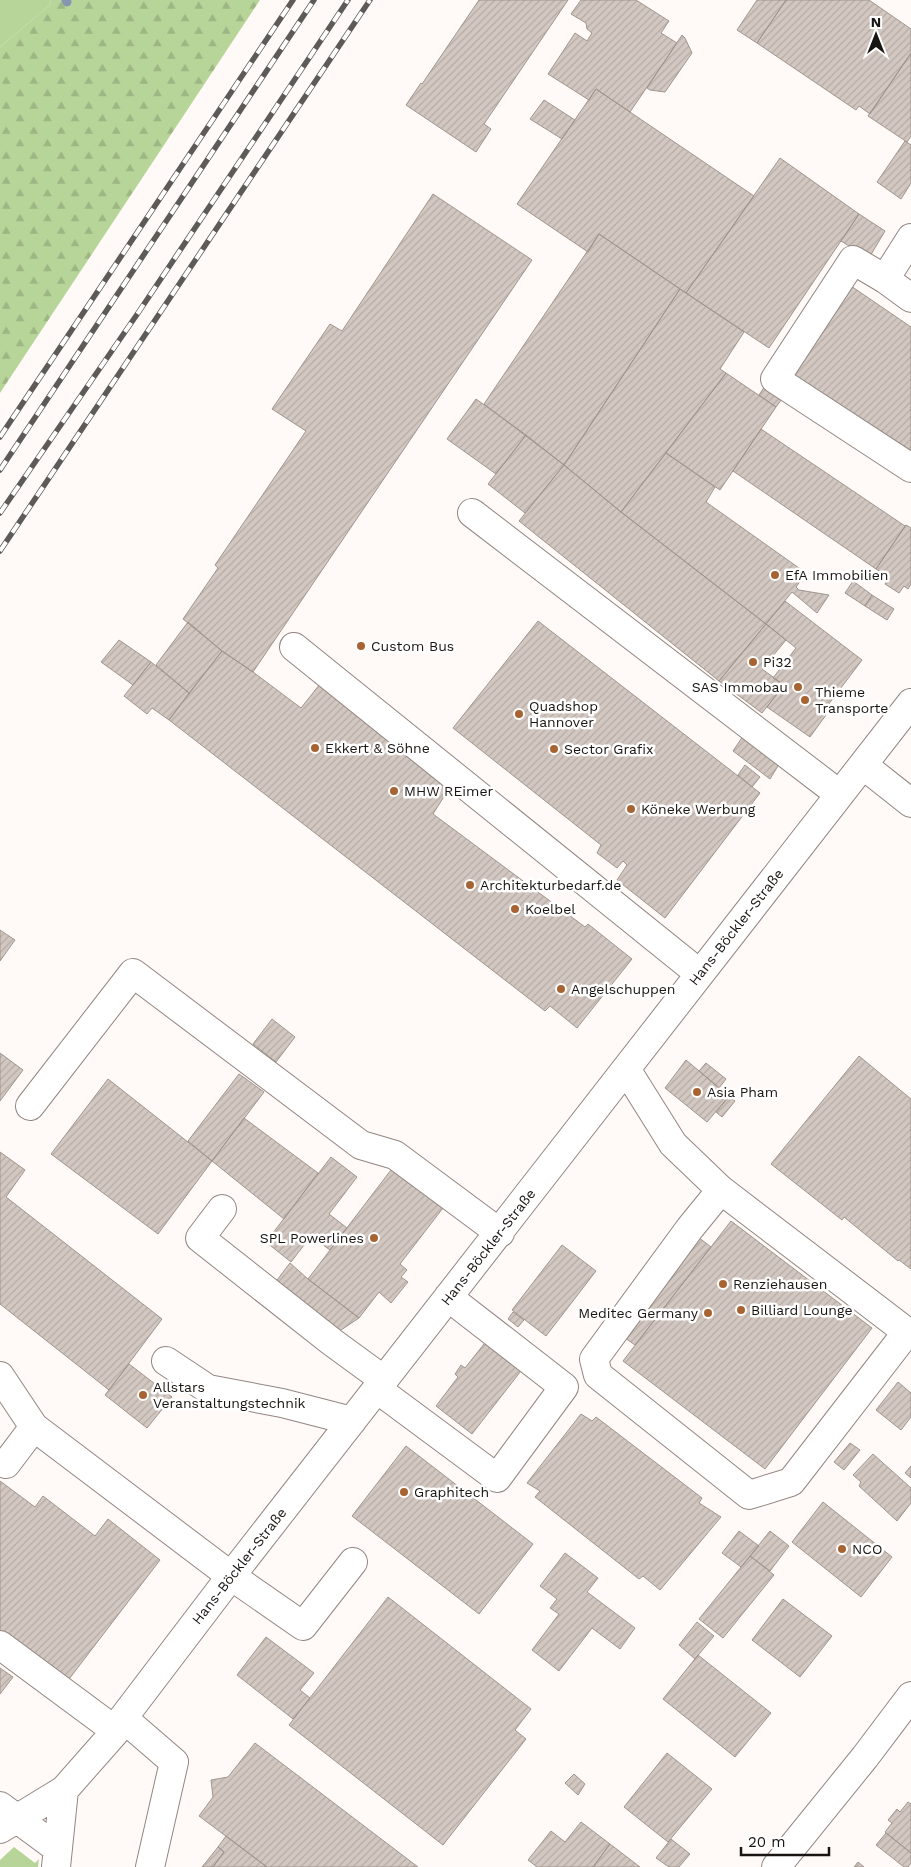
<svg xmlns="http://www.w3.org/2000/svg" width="911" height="1867" font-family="'Work Sans',sans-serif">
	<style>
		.green { fill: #b7d599 }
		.forest { fill: url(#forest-firs) }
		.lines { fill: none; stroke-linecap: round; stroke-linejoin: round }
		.stream { stroke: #8696b0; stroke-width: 9 }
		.building { fill: url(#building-hatch); stroke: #a0958e }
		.minor-casing { stroke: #928680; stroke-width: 30 }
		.minor { stroke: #fff; stroke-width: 28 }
		.rail-casing { stroke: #5e5a58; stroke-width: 5.5 }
		.rail { stroke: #fff; stroke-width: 4; stroke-dasharray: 11; stroke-linecap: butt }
		.poi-dot { fill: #a76432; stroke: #fff; stroke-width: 2 }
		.labels { text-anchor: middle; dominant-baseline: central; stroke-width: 5; stroke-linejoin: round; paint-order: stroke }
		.poi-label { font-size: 14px; fill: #191513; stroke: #fff; text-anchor: start }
		.street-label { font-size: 14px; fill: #191513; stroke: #fff }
	</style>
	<defs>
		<pattern id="forest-firs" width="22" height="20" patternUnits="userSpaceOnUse" patternTransform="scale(1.25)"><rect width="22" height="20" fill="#b7d599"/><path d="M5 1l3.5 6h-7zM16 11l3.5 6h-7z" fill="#9db683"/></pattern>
		<pattern id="building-hatch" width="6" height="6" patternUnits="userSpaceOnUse" patternTransform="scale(1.25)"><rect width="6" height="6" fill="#d3c8c1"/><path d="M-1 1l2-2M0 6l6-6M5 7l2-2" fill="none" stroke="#b5aba5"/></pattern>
	</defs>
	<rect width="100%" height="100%" fill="#fffaf7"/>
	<path class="green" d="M0,0H50L51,4L0,47Z
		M14,1847L35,1863L39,1859L38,1867H0V1860Z"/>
	<path class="forest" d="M50,0H260L0,393V47L51,4Z"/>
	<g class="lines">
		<path class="stream" d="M66,0L67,2"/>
	</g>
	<path class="building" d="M479,0H568L484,124L491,129L476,152L406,105L421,83L422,84Z
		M581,0H636L669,21L661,33L677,43L630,112L596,89L589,100L548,74L575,33L587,41L592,33L587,29L586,23L571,14Z
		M757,0H786L757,43L737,30Z
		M786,0H869L911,29V53L870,114L859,106L856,110L757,43Z
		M682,35L685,38L692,53L665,92L650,90L647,88Z
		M911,53V136L907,142L868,116Z
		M596,89L754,196L686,293L599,234L588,252L517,204Z
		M544,100L575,120L562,139L530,119Z
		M905,141L911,145V183L901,199L877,182Z
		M780,158L859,214L769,348L686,293Z
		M433,194L532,260L253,672L222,651L183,619L218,568L215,565L306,431L272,409L330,324L342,331Z
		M859,214L885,231L869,258L841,241Z
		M599,234L680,289L564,465L484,404Z
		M848,284L911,327V458L800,383L793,374Z
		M680,289L744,332L720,369L726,373L621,512L564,465Z
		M726,373L776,407L720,490L666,453Z
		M767,383L784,396L776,407L759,395Z
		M476,399L526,435L496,474L447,439Z
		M761,429L905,526L876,569L733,471Z
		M526,435L564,465L525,513L488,484Z
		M666,453L715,487L706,502L806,573L796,587L799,590L829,595L817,613L792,592L766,624L621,512Z
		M564,465L621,512L766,624L719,681L519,521Z
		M906,525L911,528V584L908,589L904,586L899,593L885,584L889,577L876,569Z
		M853,581L872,595L865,606L845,593Z
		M872,595L894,609L887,620L865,606Z
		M785,601L862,660L822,713L826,715L810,737L767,707L784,685L773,678L796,648L766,624Z
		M538,621L760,793L665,918L617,880L627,865L623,861L617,868L597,853L601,845L453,728Z
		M188,622L222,651L189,693L156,665Z
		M766,624L786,640L762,669L784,685L762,713L719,681Z
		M119,640L151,662L133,685L101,662Z
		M222,651L253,672L301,708L320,684L450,787L433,814L585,927L588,924L632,959L577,1028L550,1006L545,1011L169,720Z
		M151,662L189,693L169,720L152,708L147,714L124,696Z
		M745,733L781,761L770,779L733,751Z
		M745,765L760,777L752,787L738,775Z
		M0,930L15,940L0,961Z
		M272,1019L295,1037L276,1062L253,1044Z
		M0,1053L23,1070L0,1101Z
		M859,1056L911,1099V1269L899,1260L898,1261L844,1217L842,1220L771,1164Z
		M686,1060L729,1096L707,1122L665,1088Z
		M706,1063L726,1079L719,1088L699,1071Z
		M239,1074L264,1092L212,1161L188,1141Z
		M108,1079L212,1161L158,1234L51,1154Z
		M729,1097L735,1101L722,1117L716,1112Z
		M244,1118L318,1173L284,1219L212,1161Z
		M0,1152L25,1170L6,1197L162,1319L109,1390L0,1304Z
		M331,1157L357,1177L329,1214L347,1228L330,1250L311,1236L291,1262L266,1242Z
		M394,1166L446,1204L400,1264L407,1270L401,1277L408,1282L391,1303L379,1292L359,1318L308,1279Z
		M731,1221L872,1328L765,1469L623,1361Z
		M698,1237L711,1247L635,1345L621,1335Z
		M562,1245L596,1271L546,1336L512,1310Z
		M290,1263L308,1279L359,1318L332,1336L271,1288Z
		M513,1312L524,1320L518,1327L508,1319Z
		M488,1339L524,1367L472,1434L436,1406L458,1377L455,1374L461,1365L465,1368Z
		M129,1364L172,1397L147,1428L105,1395Z
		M898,1382L911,1393V1417L901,1430L876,1410Z
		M581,1414L592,1421L596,1417L702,1498L699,1503L721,1517L660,1590L643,1576L639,1579L535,1497L540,1491L527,1483Z
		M850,1443L860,1450L844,1470L834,1462Z
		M406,1446L533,1544L479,1614L352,1516Z
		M873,1454L911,1488V1503L897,1521L859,1486L861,1482L853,1475Z
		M911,1466V1478L905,1473Z
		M0,1481L35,1507L43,1496L95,1536L108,1519L160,1560L66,1683L0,1632Z
		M823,1502L892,1557L861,1597L792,1542Z
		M739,1531L759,1546L741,1567L722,1553Z
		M770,1531L789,1546L770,1571L750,1556Z
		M565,1553L598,1578L587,1592L635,1628L620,1649L592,1628L559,1671L532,1650L559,1614L550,1608L557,1599L540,1586Z
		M750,1556L774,1575L723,1638L699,1619Z
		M388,1597L531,1709L515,1730L526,1739L443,1845L289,1725Z
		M783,1599L832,1636L800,1677L752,1640Z
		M697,1622L714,1636L695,1659L679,1645Z
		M266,1637L314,1673L300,1690L310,1698L293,1719L237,1675Z
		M698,1655L771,1713L735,1757L663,1699Z
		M0,1668L13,1677L0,1694Z
		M255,1743L418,1867H267L199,1816L213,1797L211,1780L228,1777Z
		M667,1753L712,1789L668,1842L624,1807Z
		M574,1774L585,1784L578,1795L565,1783Z
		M908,1802L911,1804V1853L885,1832L892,1823L888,1820L897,1809L900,1812Z
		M581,1822L610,1844L593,1867H537L528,1860L551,1831L565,1842Z
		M886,1833L911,1853V1863L908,1867H904L876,1845Z
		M226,1836L267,1867H213L224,1852L218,1847Z
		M671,1839L690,1854L679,1867H669L656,1858Z
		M610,1844L640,1867H593Z
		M218,1847L224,1852L213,1867H202Z
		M858,1862L864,1867H854Z"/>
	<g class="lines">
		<defs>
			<path id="minor" d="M911,238L885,279L911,298
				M885,279L853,260L775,379L911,468
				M472,513L839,794
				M294,647L700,974
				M863,765L911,803
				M626,1069L673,1144L721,1190L690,1228L594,1359L598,1375L749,1495L791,1482L907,1332L721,1190
				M30,1106L133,973L361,1145L395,1155L500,1233
				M222,1209L200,1238L332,1342L384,1380
				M166,1361L208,1389L282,1403L352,1421
				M0,1376L34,1427
				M377,1389L497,1478L564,1387L448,1297
				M6,1464L34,1427L231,1576L303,1626L353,1562
				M0,1645L116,1731
				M123,1718L174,1762L150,1867
				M0,1806L58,1849
				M0,1829L64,1790L116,1731L123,1718L231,1576L911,703
				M56,1867L64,1790
				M776,1867L865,1757L911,1696"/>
		</defs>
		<use href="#minor" class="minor-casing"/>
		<use href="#minor" class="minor"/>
		<defs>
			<path id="rail" d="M0,437L293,0
				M0,470L314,0
				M0,513L138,313L348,0
				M0,551L370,0"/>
		</defs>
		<use href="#rail" class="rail-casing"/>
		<use href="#rail" class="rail"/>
	</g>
	<g class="poi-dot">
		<circle cx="775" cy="575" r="5"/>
		<circle cx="361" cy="646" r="5"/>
		<circle cx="753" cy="662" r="5"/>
		<circle cx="798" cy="687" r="5"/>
		<circle cx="805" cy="700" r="5"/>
		<circle cx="519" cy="714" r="5"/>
		<circle cx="315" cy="748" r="5"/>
		<circle cx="554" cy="749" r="5"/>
		<circle cx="394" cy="791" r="5"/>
		<circle cx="631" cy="809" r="5"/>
		<circle cx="470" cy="885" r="5"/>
		<circle cx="515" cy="909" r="5"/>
		<circle cx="561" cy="989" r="5"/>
		<circle cx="697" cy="1092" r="5"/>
		<circle cx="374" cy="1238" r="5"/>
		<circle cx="723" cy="1284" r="5"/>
		<circle cx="741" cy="1310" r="5"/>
		<circle cx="708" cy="1313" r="5"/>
		<circle cx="143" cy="1395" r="5"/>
		<circle cx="404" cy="1492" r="5"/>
		<circle cx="842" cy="1549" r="5"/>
	</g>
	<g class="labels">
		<g class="poi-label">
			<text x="785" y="575">EfA Immobilien</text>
			<text x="371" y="646">Custom Bus</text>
			<text x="763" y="662">Pi32</text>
			<text x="788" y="687" text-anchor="end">SAS Immobau</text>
			<text x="815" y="692">Thieme<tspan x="815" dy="16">Transporte</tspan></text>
			<text x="529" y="706">Quadshop<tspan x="529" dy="16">Hannover</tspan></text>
			<text x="325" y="748">Ekkert &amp; Söhne</text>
			<text x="564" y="749">Sector Grafix</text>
			<text x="404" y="791">MHW REimer</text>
			<text x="641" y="809">Köneke Werbung</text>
			<text x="480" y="885">Architekturbedarf.de</text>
			<text x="525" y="909">Koelbel</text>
			<text x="571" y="989">Angelschuppen</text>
			<text x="707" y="1092">Asia Pham</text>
			<text x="364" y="1238" text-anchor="end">SPL Powerlines</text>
			<text x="733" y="1284">Renziehausen</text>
			<text x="751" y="1310">Billiard Lounge</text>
			<text x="698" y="1313" text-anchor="end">Meditec Germany</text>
			<text x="153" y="1387">Allstars<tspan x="153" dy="16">Veranstaltungstechnik</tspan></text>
			<text x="414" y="1492">Graphitech</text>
			<text x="852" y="1549">NCO</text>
		</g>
		<g class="street-label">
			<text transform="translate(736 927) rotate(-52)">Hans-Böckler-Straße</text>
			<text transform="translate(488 1247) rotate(-52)">Hans-Böckler-Straße</text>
			<text transform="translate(239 1566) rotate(-52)">Hans-Böckler-Straße</text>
		</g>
	</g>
	<g transform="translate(876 35)" stroke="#ffffff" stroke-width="4" paint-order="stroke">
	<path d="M0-4L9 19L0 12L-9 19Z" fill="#191513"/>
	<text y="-8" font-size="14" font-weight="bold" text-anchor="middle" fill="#191513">N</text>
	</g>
	<path d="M741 1847v8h88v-8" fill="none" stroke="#191513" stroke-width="2.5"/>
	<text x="748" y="1847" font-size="15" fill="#191513" stroke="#ffffff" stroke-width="4" paint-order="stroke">20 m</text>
</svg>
